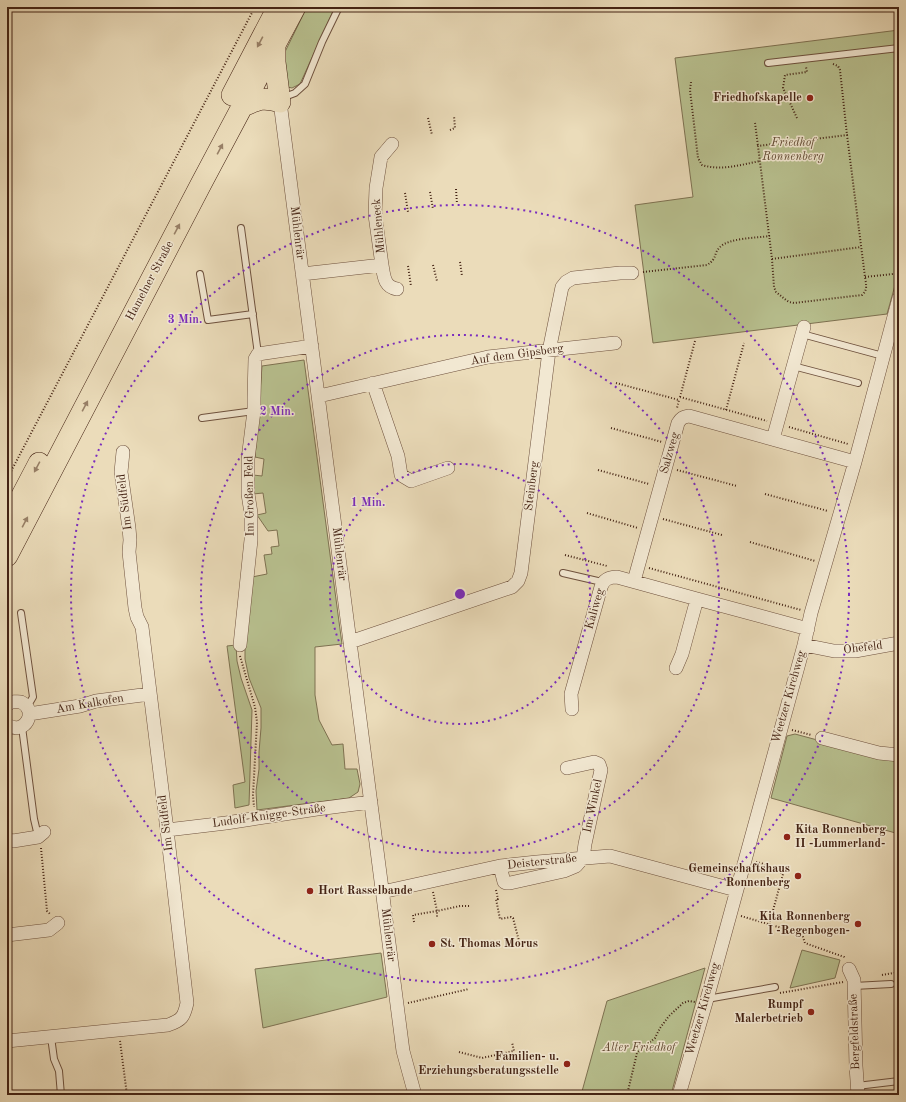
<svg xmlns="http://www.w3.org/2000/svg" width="906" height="1102" font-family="'Old Standard TT',serif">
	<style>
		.green { fill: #b8c08f; stroke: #7e7252 }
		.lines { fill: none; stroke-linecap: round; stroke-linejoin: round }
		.service-casing { stroke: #6e513e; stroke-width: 8 }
		.minor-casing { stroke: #6e513e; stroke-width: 14 }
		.trunk-casing { stroke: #442314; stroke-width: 22 }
		.path { stroke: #442314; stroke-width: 2; stroke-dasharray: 1 2; stroke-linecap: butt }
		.service { stroke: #f2e8d2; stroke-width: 6 }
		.minor { stroke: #f2e8d2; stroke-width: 13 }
		.trunk { stroke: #ebdcba; stroke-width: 21 }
		.oneway { fill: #988067 }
		.ring { fill: none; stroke: #7b2cbf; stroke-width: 2; stroke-dasharray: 2 4 }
		.poi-dot { fill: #8f2418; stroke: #f2e8d2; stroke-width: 1.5 }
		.labels { text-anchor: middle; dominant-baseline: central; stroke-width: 3; stroke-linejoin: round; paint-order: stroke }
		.poi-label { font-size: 12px; font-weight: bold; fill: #442314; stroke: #f2e8d2; text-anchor: end }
		.park-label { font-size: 12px; font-style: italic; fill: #614a33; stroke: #f2e8d2 }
		.street-label { font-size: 12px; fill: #442314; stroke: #f2e8d2 }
		.centre { fill: #7b2cbf; stroke: #f2e8d2; stroke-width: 2 }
		.ring-label { font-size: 12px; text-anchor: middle; font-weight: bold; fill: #7b2cbf; stroke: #f2e8d2; stroke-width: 3; stroke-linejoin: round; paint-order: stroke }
	</style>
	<rect width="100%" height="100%" fill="#ebdcba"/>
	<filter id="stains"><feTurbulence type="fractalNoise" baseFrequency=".005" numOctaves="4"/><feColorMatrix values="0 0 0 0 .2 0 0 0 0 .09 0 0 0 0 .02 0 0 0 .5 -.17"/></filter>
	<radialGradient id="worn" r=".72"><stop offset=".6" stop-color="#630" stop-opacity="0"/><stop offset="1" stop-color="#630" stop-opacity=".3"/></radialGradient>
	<path class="green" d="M307,7H335L300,84L292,88L283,86L281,60Z
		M899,30V271L887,314L653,343L635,205L693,197L675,58Z
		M304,360L342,644L315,647V695L319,720L332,745L343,744L345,769H357L360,784L358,792L349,798L257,810L256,791L259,769V752L261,728V708L249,678L245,659V638L252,577L267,574L264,555L272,554L271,547L279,546L277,530L268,531L257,515L266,513L263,493L253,494V475L262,476L264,459L255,457L262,366Z
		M236,645L237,661L241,678L252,710L249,805L235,808L233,785L245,782L227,646Z
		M795,734L899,762V834L771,798L787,736Z
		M802,950L840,960L835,978L790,988Z
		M381,953L387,997L263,1028L255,969Z
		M705,968L671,1095H581L607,1001Z"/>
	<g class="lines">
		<defs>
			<path id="service" d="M768,63L899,48
				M283,99L287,96L295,93L305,84L322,42L339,7
				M241,228L258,354
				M200,274L208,320L253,314
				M802,334L883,356
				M793,366L858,383
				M202,418L254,411
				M563,573L602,582
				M21,613L33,697L27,707
				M22,727L34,819L38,836
				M854,986L891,984
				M707,999L775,987
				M51,1037L54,1059L59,1071L61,1095
				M857,1086L899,1081"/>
			<path id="minor" d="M280,102L403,1051L415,1095
				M382,265C384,276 384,287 397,289
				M302,274L382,265L375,215L376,188L381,157L392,144
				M373,383L398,456L401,475L411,481L448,468
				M319,396L488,357L615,343
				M773,439L804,327
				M634,581L678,423C681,418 683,417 689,416L855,462
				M350,642L512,587L518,581L521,573L549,351L562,287L566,282L573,278L620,273H632
				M240,645L251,540V513L248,494V459L254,411V398L255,359L258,354L312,346
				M804,645L834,651H855L899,643
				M676,668L682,654L697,599
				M7,705L11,702C14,702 19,701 21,702C38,710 26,736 7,725
				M572,709L571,694L601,587C604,579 609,577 617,577L697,599L808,629
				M29,714L80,706L96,701L150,694
				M822,738L879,753L899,755
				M567,768L594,762L599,764L601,770L585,844L583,858
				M167,830L226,823L317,809L371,802
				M7,840L13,841L38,837L44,832
				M500,866L504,882L506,883H510L564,871L576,866L583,858
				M382,892L500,866L537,862L610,856L736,890
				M7,935L49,930L58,923
				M849,969L854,980L856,1066L858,1095
				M7,1041L168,1025C182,1020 184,1017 187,1003L167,830L142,627L137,617L135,608L129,552L130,540L129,528L121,472L123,452
				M679,1095L707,999L804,645L811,613L855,462L899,298"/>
			<path id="trunk" d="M232,95L278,7
				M243,106C259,99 263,97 280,102L275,62V46
				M7,524L39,463
				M7,556L201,184L295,7"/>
		</defs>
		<use href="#service" class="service-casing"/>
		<use href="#minor" class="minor-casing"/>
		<use href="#trunk" class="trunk-casing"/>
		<path class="path" d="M833,64L838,66L840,70L847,135
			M691,82L690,90L698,158L702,165C721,171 740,165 760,161
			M428,118L432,135
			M797,118L783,88L785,75L807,72L806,67
			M755,123L758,146
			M450,130L455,128L454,116
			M847,135L865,277C866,284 868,290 862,295L794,303L789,302L786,300L776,292L774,287L772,259L758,146Z
			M456,189L457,204
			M430,192L433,209
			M405,193L408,212
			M772,259L861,247
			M460,262L462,276
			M433,265L437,281
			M408,266L411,286
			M643,272L707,265C718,258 713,254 720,247C729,238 756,238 770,236
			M865,277L893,274L899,275
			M616,383L679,400L677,408
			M680,397L767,421
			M680,397L695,341
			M726,410L744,343
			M789,427L848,444
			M611,428L662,442
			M598,470L649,484
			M677,470L737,486
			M7,479L255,7
			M765,494L828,511
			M587,513L638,528
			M663,519L722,535
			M750,542L815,561
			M565,555L607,566
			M649,568L801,610
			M240,656L255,707L257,722L253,795L254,807
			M792,730L811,735
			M41,848L47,911L50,914
			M756,862L764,864L783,874L769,925
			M496,890L498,899H496L500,919L511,917L513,918L519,941
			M433,892L437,911L460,906H470
			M741,916L802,934L805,943L844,957L845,959
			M414,922L413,915L437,911V917
			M882,975L899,972
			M896,990L897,1013
			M780,993L843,982
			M408,1003L469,989
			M120,1041L127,1095
			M459,1052L482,1058L514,1051L512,1042
			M627,1095L637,1053L655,1038L660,1028L669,1016L683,1003L689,1001L695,1002"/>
		<use href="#service" class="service"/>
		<use href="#minor" class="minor"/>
		<use href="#trunk" class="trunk"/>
	</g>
	<defs><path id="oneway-solid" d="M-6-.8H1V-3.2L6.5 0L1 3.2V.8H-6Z"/></defs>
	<g class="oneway">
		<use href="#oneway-solid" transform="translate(260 42) rotate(118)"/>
		<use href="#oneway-solid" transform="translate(220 149) rotate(-62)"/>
		<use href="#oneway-solid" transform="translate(177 229) rotate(-62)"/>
		<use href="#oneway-solid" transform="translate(85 406) rotate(-62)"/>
		<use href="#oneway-solid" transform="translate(37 467) rotate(118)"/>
		<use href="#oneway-solid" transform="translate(25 522) rotate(-62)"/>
	</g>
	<g class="ring">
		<circle cx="460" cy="594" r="130"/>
		<circle cx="460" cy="594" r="259"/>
		<circle cx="460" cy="594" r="389"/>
	</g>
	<g class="poi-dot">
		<circle cx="810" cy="98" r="4"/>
		<circle cx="787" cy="837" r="4"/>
		<circle cx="798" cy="876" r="4"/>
		<circle cx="310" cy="891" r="4"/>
		<circle cx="858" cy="924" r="4"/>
		<circle cx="432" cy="944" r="4"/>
		<circle cx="811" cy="1012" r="4"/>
		<circle cx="567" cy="1064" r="4"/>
	</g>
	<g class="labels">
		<g class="poi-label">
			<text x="802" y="98">Friedhofskapelle</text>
			<text x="795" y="830" text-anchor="start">Kita Ronnenberg<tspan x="795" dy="14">II -Lummerland-</tspan></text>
			<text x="790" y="869">Gemeinschaftshaus<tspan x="790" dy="14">Ronnenberg</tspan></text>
			<text x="318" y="891" text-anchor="start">Hort Rasselbande</text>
			<text x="850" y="917">Kita Ronnenberg<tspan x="850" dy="14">I -Regenbogen-</tspan></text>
			<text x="440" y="944" text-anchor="start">St. Thomas Morus</text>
			<text x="803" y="1005">Rumpf<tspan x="803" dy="14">Malerbetrieb</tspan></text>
			<text x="559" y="1057">Familien- u.<tspan x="559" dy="14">Erziehungsberatungsstelle</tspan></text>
		</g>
		<g class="park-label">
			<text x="793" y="143">Friedhof<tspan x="793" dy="14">Ronnenberg</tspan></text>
			<text x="639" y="1048">Alter Friedhof</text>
		</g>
		<g class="street-label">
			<text transform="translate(379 226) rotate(-95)">Mühleneck</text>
			<text transform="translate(297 233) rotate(83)">Mühlenrär</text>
			<text transform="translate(150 281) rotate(-62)">Hamelner Straße</text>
			<text transform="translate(517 355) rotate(-8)">Auf dem Gipsberg</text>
			<text transform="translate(670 453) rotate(-74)">Salzweg</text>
			<text transform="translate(532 486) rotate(-83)">Steinberg</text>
			<text transform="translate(250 496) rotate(-91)">Im Großen Feld</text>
			<text transform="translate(125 502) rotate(-97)">Im Südfeld</text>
			<text transform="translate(339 554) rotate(83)">Mühlenrär</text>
			<text transform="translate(595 609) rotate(-74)">Kaliweg</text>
			<text transform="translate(863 648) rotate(-7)">Ohefeld</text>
			<text transform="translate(789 697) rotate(-74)">Weetzer Kirchweg</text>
			<text transform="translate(90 704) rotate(-10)">Am Kalkofen</text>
			<text transform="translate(593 806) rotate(-78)">Im Winkel</text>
			<text transform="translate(269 816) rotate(-8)">Ludolf-Knigge-Straße</text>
			<text transform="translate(166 823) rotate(-97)">Im Südfeld</text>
			<text transform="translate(542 862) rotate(-6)">Deisterstraße</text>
			<text transform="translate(388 935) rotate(83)">Mühlenrär</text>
			<text transform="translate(703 1009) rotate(-74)">Weetzer Kirchweg</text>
			<text transform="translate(855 1032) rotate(-92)">Bergfeldstraße</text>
		</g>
	</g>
	<circle cx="460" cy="594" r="6" class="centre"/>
	<g class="ring-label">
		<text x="185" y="323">3 Min.</text>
		<text x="277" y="415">2 Min.</text>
		<text x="368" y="506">1 Min.</text>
	</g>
	<rect width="906" height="1102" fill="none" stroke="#ebdcba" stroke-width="24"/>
	<rect x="8" y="8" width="890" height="1086" fill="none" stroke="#442314" stroke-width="2"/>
	<rect x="12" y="12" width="882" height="1078" fill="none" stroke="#442314"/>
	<rect width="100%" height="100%" filter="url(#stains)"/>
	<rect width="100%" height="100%" fill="url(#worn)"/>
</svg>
